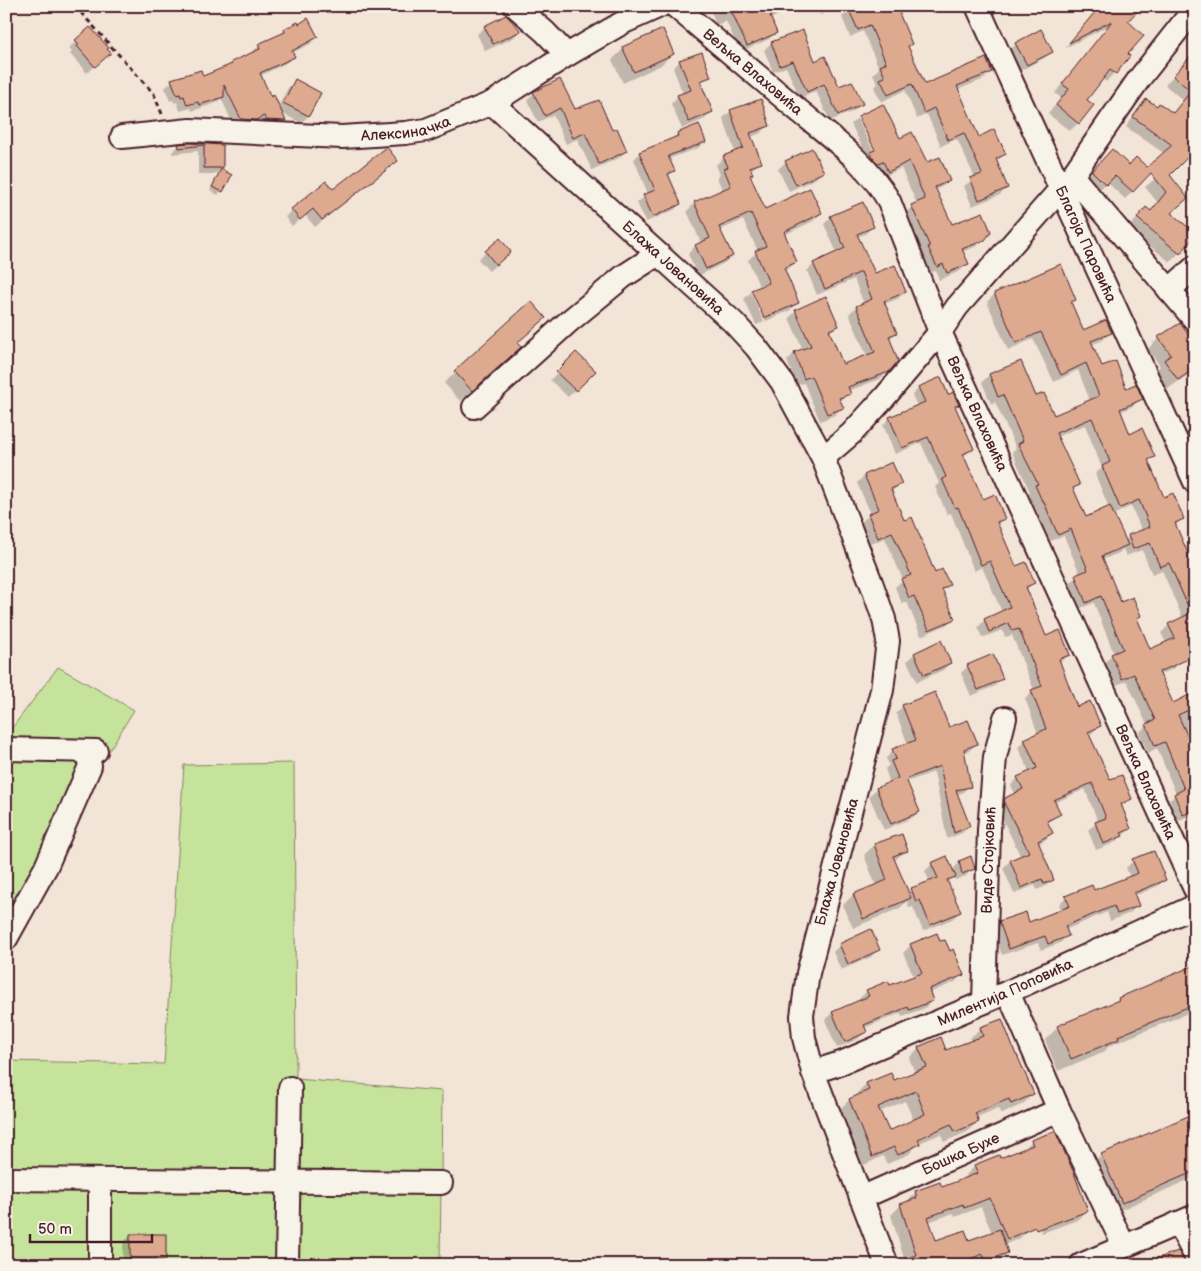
<svg xmlns="http://www.w3.org/2000/svg" width="1201" height="1271" font-family="'Balsamiq Sans',sans-serif">
	<style>
		.green { fill: #c5e39b; stroke: #888163 }
		.shadow { fill: #0003; fill-rule: evenodd }
		.building { fill: #ddaa90; stroke: #4a1f2b; fill-rule: evenodd }
		.lines { fill: none; stroke-linecap: round; stroke-linejoin: round }
		.minor-casing { stroke: #4a1f2b; stroke-width: 26 }
		.path { stroke: #4a1f2b; stroke-width: 3; stroke-dasharray: 5 4; stroke-linecap: butt }
		.minor { stroke: #f7f3e8; stroke-width: 22 }
		.labels { text-anchor: middle; dominant-baseline: central; stroke-width: 4; stroke-linejoin: round; paint-order: stroke }
		.street-label { font-size: 15px; fill: #4a1f2b; stroke: #f7f3e8 }
	</style>
	<rect width="100%" height="100%" fill="#f2e4d6"/>
	<filter id="ink" filterUnits="userSpaceOnUse"><feTurbulence type="fractalNoise" baseFrequency=".02" numOctaves="2"/><feDisplacementMap in="SourceGraphic" scale="10" xChannelSelector="R" yChannelSelector="G"/><feConvolveMatrix kernelMatrix="1 2 1 2 8 2 1 2 1" color-interpolation-filters="sRGB"/></filter>
	<g filter="url(#ink)">
		<path class="green" d="M58,667L134,710L6,918V736Z
			M294,763L296,1079L442,1091L440,1265H6V1061L164,1064L184,765Z"/>
		<path class="shadow" d="M709,6H791V7L784,13L770,19L776,33L769,39L740,52L726,21L716,25Z
			M816,6H842L820,15Z
			M890,6H901L903,13L899,17L911,44L907,47L925,85L991,72L984,79L957,90L978,138L1004,154L996,162L1007,188L1000,195L972,206L964,186L975,178L957,139L941,146L927,114L917,119L905,90L881,102L874,87L878,84L873,74L879,68L863,31L850,37L842,17L849,10Z
			M1101,6H1144L1136,11L1126,21V54L1129,56L1106,82L1102,78L1085,100L1078,123L1070,131L1048,114L1061,98L1055,93L1108,26L1065,48Z
			M506,17L520,31L513,38L485,51L477,34L485,27Z
			M89,29L102,60L87,73L70,54L72,52L69,48Z
			M285,30L317,37L310,44L292,53L293,56L286,63L260,76L270,99L278,107L288,88L295,81L319,93L308,116L301,123L281,113L285,121L278,128L234,126L221,98L216,103L192,111L191,108L180,111L177,102L174,103L173,100L170,101L165,88L172,81L202,77L228,67L232,63L253,54L252,52L259,46L279,36Z
			M771,43L814,63L839,88L861,104L854,111L830,121L816,91L800,98L786,67L773,72L764,50Z
			M1016,44L1052,51L1044,58L1020,71L1009,51Z
			M623,49L672,54L661,65L623,83L612,60Z
			M1190,58L1195,120L1165,154L1126,127L1138,110L1147,101L1172,114L1184,101L1165,85Z
			M680,61L709,76L700,84L712,111L705,119L682,129L671,104L678,96L683,94L673,68Z
			M534,93L575,111L611,132L626,150L619,158L592,170L577,139L566,144L553,115L538,122L527,100Z
			M883,106L899,140L927,164L949,180L941,187L935,190L952,226L984,239L977,246L962,252L967,264L960,271L939,280L936,271L929,273L922,256L923,254L905,213L917,204L901,168L881,178L867,157L851,124L857,118L876,156L878,155L860,118H857Z
			M731,111L769,125L761,133L751,137L761,162L750,171L749,175L765,211L821,213L813,221L784,235L796,262L784,272L797,303L789,311L766,321L754,293H751L764,322L756,325L744,299L752,291L760,288L748,260L758,251L743,220L720,230L732,256L724,263L698,276L688,254L695,246L701,243L687,211L695,203L723,191L717,178L720,175L716,165L724,157L735,152L723,118Z
			M677,134L704,142L698,148L668,159L673,171L668,176L680,204L674,210L646,222L637,203L648,194L634,159L640,153L671,141Z
			M190,144L222,146V168L220,170L230,176L218,195L210,190L220,171L215,174H198V151L172,154V152L179,146Z
			M812,150L822,172L815,179L789,191L778,169L786,162Z
			M1105,158L1129,166L1151,172L1125,199L1107,182L1098,191L1085,179Z
			M396,161L315,227L305,215L292,226L285,217L292,210Z
			M1164,171L1170,214L1179,253L1170,262L1128,228L1146,209L1150,212L1158,203L1145,187Z
			M1195,197V207L1190,201Z
			M831,217L872,227L865,234L857,237L874,275L905,292L897,299L884,304L896,333L889,339L888,371L880,379L848,391L849,393L839,402L842,407L835,415L820,421L804,383L797,385L787,361L794,353L803,350L789,318L796,311L838,325L829,333L842,366L867,356L849,314L856,307L864,304L854,279L817,295L807,271L814,264L837,253L824,224Z
			M499,240L502,259L489,271L478,259Z
			M995,294L1075,300L1070,304L1082,331L1110,333L1103,340L1091,345L1102,368L1126,390L1141,399L1133,406L1120,412L1129,435L1153,456L1147,462L1164,499L1182,519L1175,526L1194,570L1195,649L1173,669L1159,675L1172,704L1189,697L1195,711V813L1176,822L1167,803L1176,794L1157,748L1148,753L1139,733L1147,725L1127,681L1114,686L1104,663L1114,654L1094,603L1078,609L1068,584L1080,574L1064,536L1050,541L1035,507L1034,508L1028,494L1030,492L1012,452L1016,448L995,402L991,404L982,382L989,375L1036,398L1053,417L1090,401L1078,370L1054,382L1033,339L1008,350L987,302ZM1085,425L1102,468L1095,474L1109,508L1085,519L1073,490L1078,484L1056,437ZM1131,506L1142,531L1129,536L1125,541L1113,515ZM1123,549L1126,556L1142,550L1152,574L1162,570L1183,619L1169,625L1161,633L1166,643L1149,650L1136,620L1139,616L1120,604L1102,560L1119,553Z
			M531,303L533,329L516,344L508,358L460,401L444,383Z
			M1159,338L1195,368L1188,375L1166,390L1154,372L1160,366L1148,349Z
			M576,354L594,371L568,397L550,380Z
			M919,388L948,396L957,404L954,408L973,448L963,457L982,501L1003,518L997,525L1015,568L1033,583L1026,590L1045,638L1069,655L1059,663L1077,708L1099,726L1092,733L1088,735L1109,781L1130,799L1121,807L1130,829L1114,843L1096,850L1088,830L1098,822L1085,789L1054,803L1059,814L1047,823L1052,833L1045,840L1038,844L1053,879L1046,886L1037,890L1035,885L1014,894L1003,868L1010,861L1021,857L998,810V806L1006,799L1015,794L1011,785L1018,778L1030,773L1018,747L1025,740L1038,734L1025,698L1034,690L1012,635L1005,637L1002,630L982,638L978,627L985,620L1002,612L982,567L974,571L951,513L947,514L935,487L939,483L921,443L895,454L883,425L890,418L917,406L912,395Z
			M1194,425H1195V446L1187,432Z
			M892,464L901,484L891,492L903,522L934,574L948,585L942,591L954,618L946,625L921,636L907,602L902,604L895,587L903,580L885,538L870,544L861,522L871,514L857,483L864,476Z
			M914,654L950,663L943,670L917,682L907,661Z
			M968,666L1002,678L995,686L971,696L961,673Z
			M903,706L976,744L969,751L963,753L969,786L962,793L956,794L969,826L962,833L947,839L934,772L906,782L919,811L912,818L884,830L869,796L876,789L890,783L885,769L889,765L886,758L893,751L908,745L896,713Z
			M901,836L906,850L894,861L908,893L912,890L930,883L925,871L932,864L952,870L960,862L973,868L966,876L955,880L954,877L947,883L960,912L952,919L923,931L913,907L909,908L907,901L900,908L853,928L843,905L853,895L876,886L864,855L874,845Z
			M1195,841V853L1191,845Z
			M1133,861L1165,879L1158,886L1134,896L1137,906L1130,913L1110,921L1107,912L1065,930L1067,936L1060,943L1041,950L1038,943L1002,955L993,929L1000,922L1028,923L1061,910L1059,904L1066,897L1093,892L1130,877L1126,868Z
			M937,935L940,943L962,974L955,982L929,993L932,1000L925,1008L902,1017L901,1013L864,1028L865,1032L858,1039L837,1048L825,1020L832,1013L861,1001L860,998L867,991L889,987L914,977L903,953L911,945Z
			M840,945L878,949L871,957L841,970L833,952Z
			M1195,967V1010L1109,1046L1105,1051L1058,1071L1045,1040L1058,1027L1114,1003L1118,999Z
			M981,1028L1033,1094L1023,1104L1001,1114L998,1108L975,1118L977,1122L967,1132L944,1142L941,1134L919,1143L909,1154L887,1164L883,1156L862,1166L839,1110L849,1100L857,1096L856,1094L866,1084L890,1074L893,1082L915,1073L909,1058L919,1048L946,1051L972,1042L970,1038ZM905,1101L914,1121L889,1133L879,1112Z
			M1195,1114V1177L1109,1215L1088,1167L1101,1155Z
			M1032,1141L1087,1211L1077,1220L1042,1233L1039,1225L1028,1230L1020,1238L1004,1245L1007,1253L998,1262L990,1265H974L973,1263L968,1265H906L891,1215L901,1205L907,1203L906,1202L916,1192L941,1188L967,1178L966,1175L975,1166L999,1160L1023,1150ZM981,1207L992,1233L968,1242H935L928,1222L954,1213L955,1217Z
			M130,1236L165,1259L159,1265H123V1243Z"/>
		<path class="building" d="M729,6H792V7L770,16L777,33L747,46Z
			M847,6H896L912,44L908,46L925,84L986,58L992,72L957,86L979,137L994,129L1006,154L996,159L1008,188L979,200L970,178L982,174L964,133L948,140L934,108L924,113L912,84L888,95L880,79L885,77L880,66L886,63L870,25L858,30Z
			M1100,6H1142L1128,21L1144,36L1128,54L1130,56L1116,74L1110,70L1087,100L1094,105L1079,124L1056,105L1069,89L1062,84L1112,21L1069,43Z
			M506,15L521,31L493,44L484,26Z
			M308,18L318,37L292,51L295,57L260,73L271,97L274,95L286,121L266,120L264,116L256,120L241,119L224,85V97L199,105L198,102L187,105L184,96L181,97L180,94L177,95L171,79L201,70L203,76L232,64L231,62L260,49L258,44L285,32L284,29L298,22L299,24Z
			M90,27L109,48L107,49L111,53L95,67L77,46L79,44L75,40Z
			M663,29L674,54L634,72L622,47Z
			M1041,29L1053,52L1027,65L1015,43Z
			M803,30L815,61L825,56L839,86L852,81L863,104L838,115L824,84L807,92L793,61L780,66L771,42Z
			M1195,51V150L1170,175L1188,198L1171,213L1195,233V236L1180,254L1137,218L1146,207L1151,211L1166,192L1151,173L1133,192L1115,176L1106,185L1092,171L1112,149L1129,165L1136,157L1147,167L1172,145L1133,117L1146,99L1157,106L1159,103L1173,113L1191,91L1173,76Z
			M702,52L711,77L700,81L713,112L689,122L677,95L691,90L679,60Z
			M295,79L321,93L309,116L283,103Z
			M560,79L575,109L599,100L612,130L617,128L627,151L599,164L585,133L573,138L560,108L545,116L533,92Z
			M761,99L770,126L750,133L762,163L750,167L753,174L750,175L765,209L810,188L822,213L784,232L797,262L784,268L799,303L764,318L751,290L769,283L755,251L766,246L751,213L719,227L733,256L706,269L695,245L710,238L694,202L731,186L724,169L728,167L723,156L743,148L730,110Z
			M883,104L900,138L912,132L927,162L940,157L950,181L935,187L952,224L983,212L991,232L985,240L962,249L969,264L947,273L943,264L937,267L928,247H930L911,205L925,199L909,161L888,172L883,161L878,163L873,158L870,152L875,150L858,116Z
			M699,124L706,142L668,156L675,171L668,174L681,204L653,217L643,195L655,190L639,152L678,136L677,133Z
			M190,143L223,145V168H204V145L179,148L178,144Z
			M387,147L398,161L322,220L313,209L300,220L291,209L326,181L333,189Z
			M812,148L824,172L796,185L785,161Z
			M221,169L232,175L223,192L212,187Z
			M863,202L874,227L857,234L875,273L895,265L906,292L884,301L897,333L889,336L898,361L889,372L848,387L851,394L839,398L844,408L827,414L811,376L804,379L794,352L811,346L795,310L826,296L839,326L829,330L843,364L875,352L856,306L872,299L861,272L825,289L813,263L845,248L830,216Z
			M500,238L511,252L496,265L485,251Z
			M1061,264L1076,300L1071,302L1083,330L1106,320L1112,333L1091,341L1102,366L1116,361L1126,388L1136,384L1143,399L1120,409L1130,434L1142,428L1155,457L1148,460L1164,497L1173,493L1184,519L1175,523L1195,570V656L1159,672L1173,703L1189,695L1195,707L1178,715L1191,744L1195,742V814L1193,811L1183,815L1174,794L1184,789L1165,742L1155,746L1146,724L1155,720L1134,674L1122,679L1111,654L1123,649L1101,596L1086,603L1075,575L1088,570L1071,529L1058,535L1043,500L1042,501L1035,485L1038,484L1018,444L1023,441L1003,395L998,397L989,374L1021,361L1036,396L1044,393L1054,415L1099,396L1086,363L1061,375L1041,332L1016,343L994,293ZM1092,418L1110,462L1102,466L1120,508L1139,500L1150,527L1128,535L1133,549L1150,543L1160,567L1169,563L1191,613L1168,624L1175,638L1150,649L1137,618L1141,616L1133,597L1121,602L1102,556L1128,545L1110,506L1086,517L1073,488L1080,485L1056,433Z
			M531,301L546,318L517,343L521,347L472,391L454,371Z
			M1180,323L1195,344L1190,348L1195,355V368L1178,380L1164,360L1171,355L1158,337Z
			M576,352L596,371L576,391L556,372Z
			M941,377L948,395L953,392L959,405L955,406L974,449L963,454L983,499L995,494L1005,519L997,522L1016,566L1026,562L1035,583L1026,587L1046,636L1060,630L1070,655L1059,659L1077,707L1090,701L1101,726L1088,732L1110,779L1122,775L1132,799L1121,804L1131,829L1121,833L1123,836L1103,844L1095,822L1106,818L1092,783L1054,800L1061,814L1047,821L1053,833L1038,841L1054,880L1044,884L1042,879L1021,888L1010,860L1029,852L1004,803L1005,798L1023,789L1017,777L1037,768L1024,739L1046,729L1031,690L1042,686L1019,629L1012,631L1009,623L989,632L984,619L1010,607L990,561L981,565L958,507L955,508L942,479L946,477L928,437L902,448L889,417L925,402L918,387Z
			M892,462L902,484L891,489L904,520L912,517L935,573L942,569L950,585L942,589L955,619L929,630L914,596L909,598L901,579L911,575L892,532L878,538L868,514L879,509L864,475Z
			M941,640L951,663L924,675L914,653Z
			M993,654L1003,679L978,690L967,665Z
			M935,692L949,727L968,720L978,744L964,749L971,787L956,790L970,826L954,833L940,766L906,779L920,812L891,824L876,788L898,778L891,761L896,759L892,749L916,740L902,705Z
			M902,834L908,851L893,856L911,898L863,919L853,894L887,880L874,844Z
			M1154,851L1166,880L1134,893L1139,906L1117,914L1114,906L1065,926L1069,936L1048,944L1045,936L1009,949L999,921L1026,912L1029,922L1070,906L1065,896L1092,885L1094,890L1138,873L1132,859Z
			M947,856L956,877L947,880L961,912L930,925L920,900L916,902L911,888L938,878L931,863Z
			M971,856L975,869L962,874L959,861Z
			M871,929L880,950L848,964L839,944Z
			M937,933L940,941L945,940L950,951L953,949L964,975L929,989L933,1001L909,1010L908,1007L864,1025L867,1032L845,1042L832,1012L869,996L866,990L888,981L890,985L922,973L910,944Z
			M1195,965V1004L1118,1036L1119,1039L1071,1059L1057,1026L1119,1000L1118,998Z
			M1002,1019L1016,1055H1017L1034,1094L1011,1104L1009,1099L975,1113L979,1122L955,1132L951,1124L918,1139L920,1144L898,1155L894,1147L872,1157L849,1099L869,1090L866,1083L891,1073L894,1080L927,1067L918,1047L941,1037L946,1050L983,1036L980,1027ZM916,1091L925,1114L889,1131L878,1107Z
			M1195,1113V1171L1122,1203L1101,1154Z
			M1055,1131L1074,1173L1088,1211L1036,1230L1035,1227L1007,1239L990,1198L964,1208L963,1204L928,1217L936,1240L965,1230L969,1240L1000,1229L1008,1253L985,1261L983,1254L954,1265H900L899,1261L916,1255L900,1204L917,1198L915,1191L940,1182L942,1187L978,1173L974,1165L999,1155L1000,1158L1033,1145L1031,1140Z
			M130,1234H166V1260H130Z
			M1178,1251L1187,1265H1145V1263Z"/>
		<g class="lines">
			<defs>
				<g id="minor">
					<path d="M515,6L545,32L567,55"/>
					<path id="s1" d="M675,6C716,41 757,75 798,110C831,137 868,164 889,201L940,332L1195,889"/>
					<path id="s2" d="M977,6L1195,482"/>
					<path id="s3" d="M492,103L733,322L756,347L782,382L823,458L872,585L884,619L888,641L882,690L808,973L802,1016L804,1038L813,1072L887,1265"/>
					<path id="s4" d="M122,137L190,130L342,137L405,133L426,130L492,103L567,55L622,23L660,6"/>
					<path d="M1072,176L1195,320"/>
					<path d="M1169,290L1195,267"/>
					<path d="M474,407L567,323L624,276L658,254"/>
					<path d="M823,458L852,433L884,398L940,332L957,307L1072,176L1139,79L1195,8"/>
					<path d="M6,749L96,751"/>
					<path d="M6,939L46,867L90,766L88,757L83,751"/>
					<path d="M1008,992L1059,1110L1124,1246"/>
					<path id="s5" d="M984,1002L989,830L995,757L1005,718"/>
					<path id="s6" d="M813,1072L841,1063L1008,992L1195,906"/>
					<path d="M6,1179L441,1183"/>
					<path d="M100,1180V1265"/>
					<path id="s7" d="M861,1198L1059,1110"/>
					<path d="M1178,1223L1195,1255"/>
					<path d="M287,1265L290,1088"/>
					<path d="M1081,1265L1195,1216"/>
				</g>
			</defs>
			<use href="#minor" class="minor-casing"/>
			<path class="path" d="M75,6L154,94L162,114"/>
			<use href="#minor" class="minor"/>
		</g>
	</g>
	<g class="labels">
		<g class="street-label">
			<text stroke="none"><textPath href="#s1" startOffset="102">Вељка Влаховића</textPath></text>
			<text stroke="none"><textPath href="#s4" startOffset="285">Алексиначка</textPath></text>
			<text stroke="none"><textPath href="#s2" startOffset="262">Благоја Паровића</textPath></text>
			<text stroke="none"><textPath href="#s3" startOffset="245">Блажа Јовановића</textPath></text>
			<text stroke="none"><textPath href="#s1" startOffset="521">Вељка Влаховића</textPath></text>
			<text stroke="none"><textPath href="#s1" startOffset="926">Вељка Влаховића</textPath></text>
			<text stroke="none"><textPath href="#s5" startOffset="142">Виде Стојковић</textPath></text>
			<text transform="translate(837 862) rotate(-75)">Блажа Јовановића</text>
			<text stroke="none"><textPath href="#s6" startOffset="208">Милентија Поповића</textPath></text>
			<text stroke="none"><textPath href="#s7" startOffset="109">Бошка Бухе</textPath></text>
		</g>
	</g>
	<rect width="1201" height="1271" fill="none" stroke="#f7f3e8" stroke-width="25"/>
	<rect x="12" y="12" width="1176" height="1246" fill="none" stroke="#4a1f2b" stroke-width="2" filter="url(#ink)"/>
	<path d="M30 1234v8h122v-8" fill="none" stroke="#4a1f2b" stroke-width="2.5"/>
	<text x="38" y="1234" font-size="15" fill="#4a1f2b" stroke="#f7f3e8" stroke-width="4" paint-order="stroke">50 m</text>
</svg>
